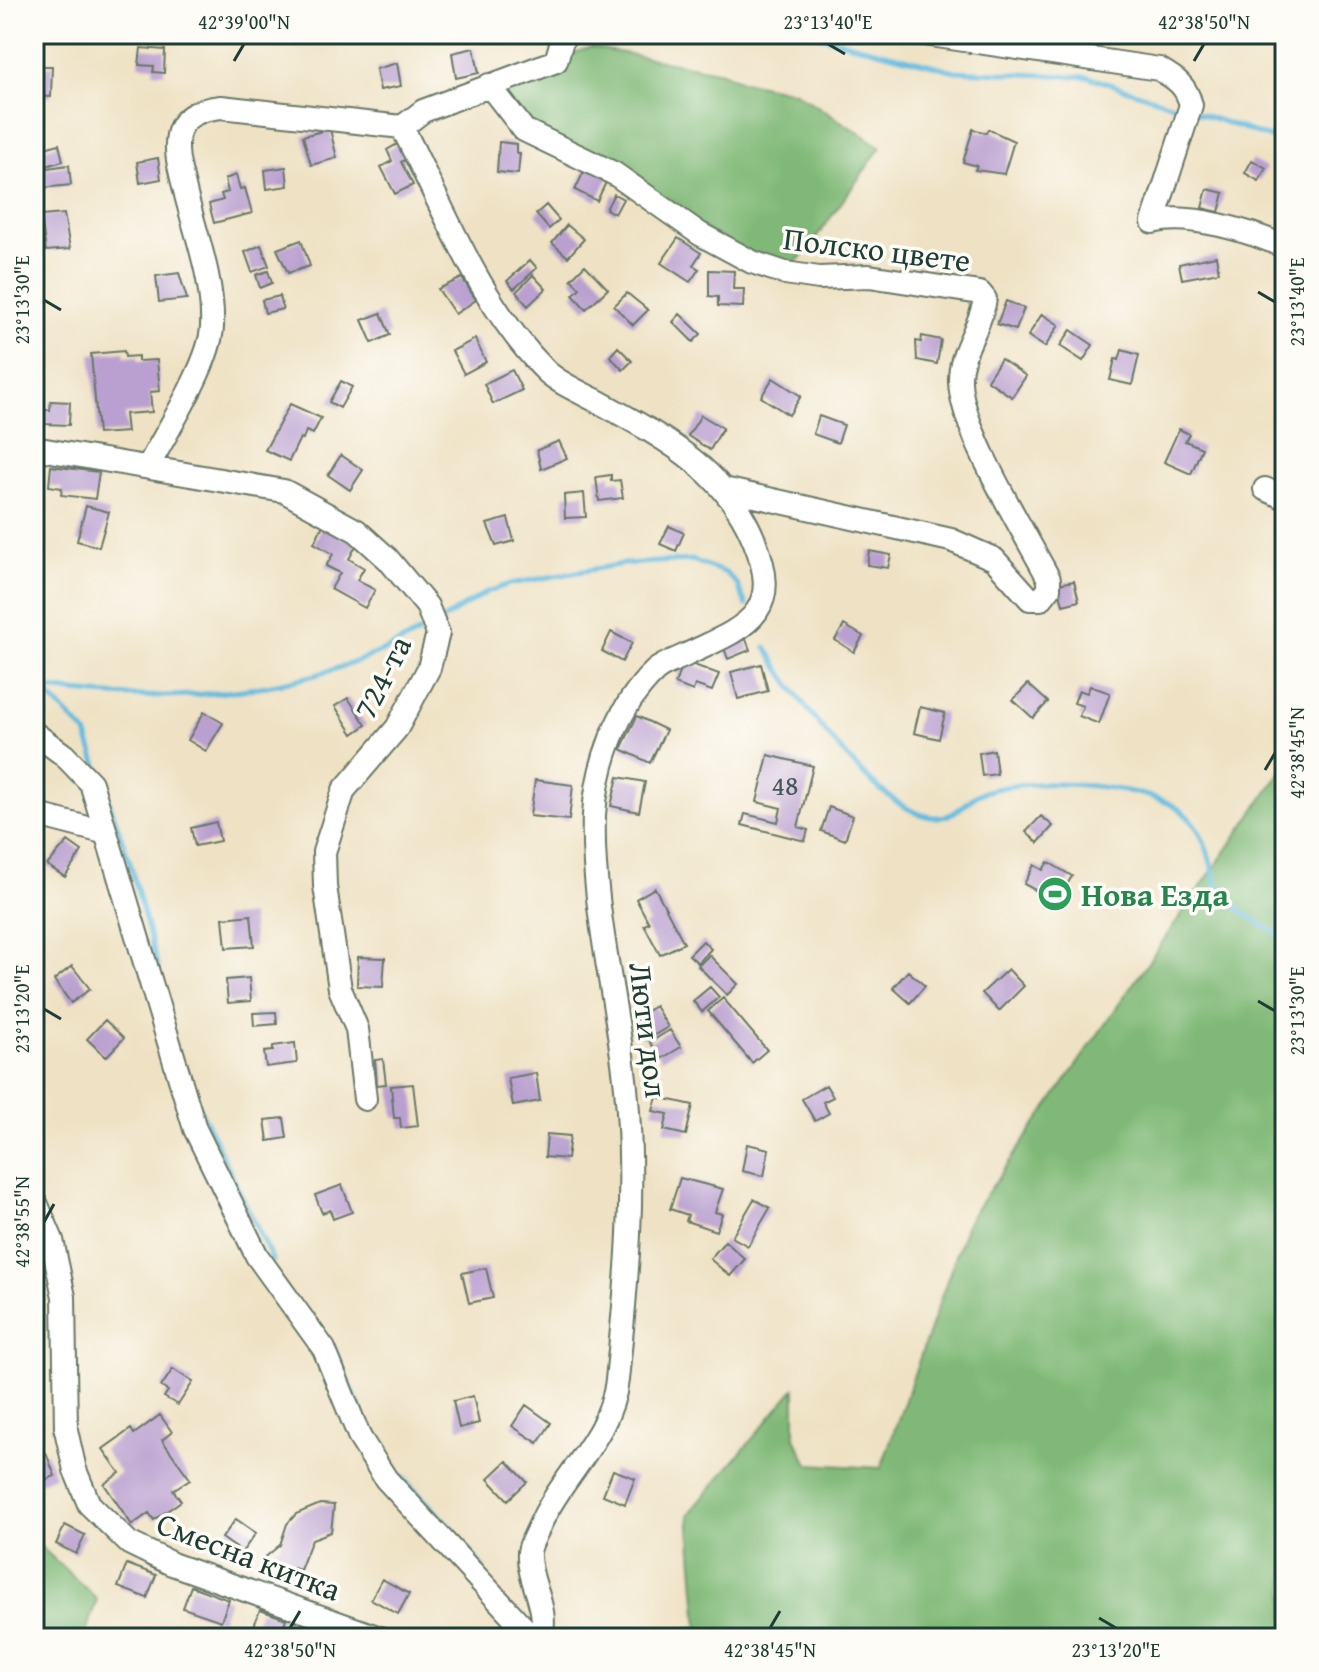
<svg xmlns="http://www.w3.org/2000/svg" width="1319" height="1672" font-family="'Gentium Book Plus',serif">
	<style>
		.forest { fill: #80b977; stroke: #507b56; stroke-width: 2 }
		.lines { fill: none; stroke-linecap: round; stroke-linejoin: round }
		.stream { stroke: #60bade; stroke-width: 5 }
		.building { fill: #baa0d0 }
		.minor-casing { stroke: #687766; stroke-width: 26 }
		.minor { stroke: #fff; stroke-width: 22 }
		.ticks { fill: none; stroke: #1f3d34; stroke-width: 3 }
		.labels { text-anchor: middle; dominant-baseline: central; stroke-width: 7; stroke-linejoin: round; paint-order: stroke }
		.number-label { font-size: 28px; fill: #46565b }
		.street-label { font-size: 32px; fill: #1f3d34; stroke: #fdfcf7 }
		.leisure-label { font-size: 32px; font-weight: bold; fill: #27864d; stroke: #fdfcf7; text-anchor: start }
		.neatline { fill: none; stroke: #1f3d34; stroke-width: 3 }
		.ticks-label { font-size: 20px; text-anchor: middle; fill: #1f3d34 }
	</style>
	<rect width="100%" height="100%" fill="#fdfcf7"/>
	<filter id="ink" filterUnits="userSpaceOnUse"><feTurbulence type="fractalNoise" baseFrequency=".0125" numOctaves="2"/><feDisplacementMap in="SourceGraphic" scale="16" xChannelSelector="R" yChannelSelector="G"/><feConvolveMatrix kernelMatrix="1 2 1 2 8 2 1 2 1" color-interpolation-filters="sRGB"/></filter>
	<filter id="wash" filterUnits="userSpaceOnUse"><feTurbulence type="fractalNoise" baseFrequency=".006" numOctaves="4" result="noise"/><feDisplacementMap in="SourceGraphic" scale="32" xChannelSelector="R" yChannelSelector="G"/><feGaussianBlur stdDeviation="1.8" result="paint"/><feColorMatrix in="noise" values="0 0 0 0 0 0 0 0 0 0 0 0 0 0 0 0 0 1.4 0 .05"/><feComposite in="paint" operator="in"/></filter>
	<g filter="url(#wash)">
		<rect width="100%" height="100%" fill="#efe2c4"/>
		<path class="forest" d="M591,47L722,72L741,81L795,92L881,147L806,252L785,273L524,130L489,85Z
			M1285,766V1638H601L698,1627L689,1514L795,1388V1438L808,1464L881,1468L968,1221Z
			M34,1529L40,1546L97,1599L84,1638L34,1632Z"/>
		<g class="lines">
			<path class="stream" d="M812,34L955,71L1089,77L1182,108
				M1195,112L1285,143
				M440,621L487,592L510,584L623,564L692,560L726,573L737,584L746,605
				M766,647C790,690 889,831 946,816C962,812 970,795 987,791C1032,778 1110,784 1155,798C1189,808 1203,831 1211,863C1213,870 1214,880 1218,886C1235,911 1259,924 1285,937
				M42,688C172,707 316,695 431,626
				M34,690L40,687L86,733L130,863L158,968
				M199,1107L273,1261
				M333,1347L367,1424L397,1472L452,1528L483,1568"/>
		</g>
		<g id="blocks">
			<path class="building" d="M141,48L165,50L164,73L153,72L154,66L139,65Z
				M474,48L479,73L456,78L452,53Z
				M397,63L401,86L380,90L376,69Z
				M34,66H52L51,97L34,96Z
				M330,129L337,158L311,165L303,136Z
				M973,129L986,133L988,129L1014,141L1004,174L975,170L977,166L963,162Z
				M401,142L409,158L401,162L413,185L395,194L381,167L392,161L387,150Z
				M499,142L516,144V153H520L518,174L497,172Z
				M59,144L63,161L36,169L34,151Z
				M158,158L161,179L140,183L137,162Z
				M1252,160L1266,168L1259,181L1245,173Z
				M69,165L71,185L42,188L40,169Z
				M587,165L609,176L597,201L575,190Z
				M286,167L288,186L267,189L265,170Z
				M236,175L240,189L245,188L252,213L214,223L209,204L223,200L221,194L228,192L225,179Z
				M1207,189L1224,193L1219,212L1202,208Z
				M614,194L623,199L615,214L606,209Z
				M546,205L559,220L549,229L536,214Z
				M64,214L70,249L46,251L41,216Z
				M567,225L584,239L568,257L552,243Z
				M678,238L701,253L693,265L699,269L690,282L661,263Z
				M301,240L310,266L288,273L277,249Z
				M261,245L269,266L252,272L245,252Z
				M1216,256L1219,272L1182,279L1179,264Z
				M530,260L537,268L514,289L507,281Z
				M585,265L608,289L586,309L573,295L580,288L571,279Z
				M709,270L734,271L733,289H744L743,307L718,306V297L709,296Z
				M268,271L272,283L260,288L256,275Z
				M179,273L187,299L159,302L156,276Z
				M533,275L546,289L528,306L516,292Z
				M462,278L476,300L455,314L438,289Z
				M627,293L648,310L633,325L614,306Z
				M280,296L283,309L265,313L262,300Z
				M1006,301L1024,308L1016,330L997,324Z
				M381,313L390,335L372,343L362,320Z
				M680,314L701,334L693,342L673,322Z
				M1042,314L1059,325L1045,347L1028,336Z
				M1071,330L1093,345L1083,361L1060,346Z
				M922,336L941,340L937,364L917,360L916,341L921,342Z
				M475,339L486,362L464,374L452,351Z
				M618,347L632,361L623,370L610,356Z
				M1122,350L1139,355L1132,385L1110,380L1115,359L1119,360Z
				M124,351L125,357L138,356V361L157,360L160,391L150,392L152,412L125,414L127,432L98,434L91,354Z
				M1001,359L1026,376L1012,397L987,380Z
				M512,370L522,390L493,404L484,384Z
				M773,378L801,396L789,415L761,397Z
				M341,381L352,387L340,408L329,402Z
				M51,401L70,402L69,425L45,424V410H50Z
				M290,404L321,418L313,434L306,431L303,439L300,438L289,461L265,450Z
				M701,415L723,428L710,450L688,436Z
				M819,416L844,425L838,443L813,434Z
				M1179,429L1189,434L1185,441L1202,448L1191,474L1164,462Z
				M559,441L567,458L541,469L537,450Z
				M341,455L363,470L350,490L328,475Z
				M51,466L99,472L95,499L61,495L62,488L49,486Z
				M611,475V481L620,480L623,498L599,501L596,477Z
				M584,493L586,517L565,518L564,495Z
				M86,506L109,512L99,547L77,541Z
				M508,518L514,541L496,546L487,524Z
				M323,525L357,544L349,559L364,568L357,580L375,590L365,608L331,589L340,573L326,566L333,554L314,543Z
				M669,526L684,533L676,551L660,544Z
				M869,551L891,555L888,568L867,565Z
				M1074,581L1079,601L1063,605L1058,584Z
				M844,625L863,636L854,652L835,640Z
				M611,632L632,643L622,662L602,651Z
				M746,639L750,650L728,659L724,648Z
				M683,661L719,674L712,691L695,685L693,691L675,684Z
				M761,664L768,691L738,699L731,672Z
				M1028,684L1048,702L1033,718L1013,700Z
				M1090,686L1110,693L1099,724L1079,716L1083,706L1074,703L1079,690L1087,693Z
				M348,698L366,725L353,734L335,706Z
				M920,707L945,713L939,739L914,733Z
				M204,712L223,723L206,751L188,740Z
				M637,716L666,730L650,763L621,749Z
				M994,750L997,774L982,776L979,753Z
				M768,755L813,766L798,827L808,830L805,841L742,825L745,814L778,822L781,808L757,802Z
				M618,777L645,782L639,812L611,806Z
				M535,780L573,785L569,820L530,816Z
				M829,807L853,816L845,840L821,831Z
				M1041,816L1053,826L1038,843L1026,832Z
				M216,822L220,841L195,846L191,828Z
				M68,841L82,851L65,877L47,865Z
				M1048,862L1072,876L1057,902L1024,884L1034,865L1043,870Z
				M655,888L684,943L660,955L644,925L649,923L636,899Z
				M251,915L254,946L226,948L223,918Z
				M703,941L711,949L698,963L689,955Z
				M709,955L738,984L727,995L698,966Z
				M358,957L385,958L383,987L357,986Z
				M72,966L90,989L71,1003L54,980Z
				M1008,969L1024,986L999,1011L982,993Z
				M908,971L925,986L910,1003L893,988Z
				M249,978L251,1001L228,1003L226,980Z
				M710,987L719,997L702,1012L693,1001Z
				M723,998L767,1050L752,1063L708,1011Z
				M655,1006L668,1027L646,1040L633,1020Z
				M276,1012L277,1024L254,1026L253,1013Z
				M105,1020L124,1038L106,1057L87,1039Z
				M670,1030L681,1047L661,1059L650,1042Z
				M295,1043L297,1063L266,1067L264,1052L273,1051V1046Z
				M383,1059L386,1084L377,1085L375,1060Z
				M536,1073L540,1101L513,1106L508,1078Z
				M413,1084L418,1126L401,1128L400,1118H394L391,1086Z
				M826,1085L833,1097L823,1102L829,1113L815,1121L802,1099Z
				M657,1097L693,1105L686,1135L664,1130L668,1114L653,1111Z
				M284,1118L287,1138L268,1141L265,1120Z
				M547,1134L570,1136L567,1159L545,1157Z
				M747,1144L769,1149L764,1176L742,1171Z
				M680,1178L723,1189L715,1212L722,1214L716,1231L686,1221L688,1215L670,1209Z
				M342,1185L352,1212L333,1219L330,1210L322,1213L315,1195Z
				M754,1199L770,1208L748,1246L732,1237Z
				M725,1241L745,1259L730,1276L710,1259Z
				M486,1268L493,1298L469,1303L462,1273Z
				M173,1369L193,1382L178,1405L164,1397L168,1391L161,1387Z
				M473,1396L479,1423L459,1428L453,1401Z
				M526,1405L551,1423L538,1443L512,1426Z
				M160,1415L172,1432L162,1440L190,1479L173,1490L181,1501L154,1520L149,1513L132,1525L104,1484L120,1473L103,1449L131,1429L134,1434Z
				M46,1453L55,1476L35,1484L34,1457Z
				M507,1461L527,1482L508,1500L488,1479Z
				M613,1470L635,1478L625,1504L603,1495Z
				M320,1504L334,1505L331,1532L312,1539L300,1570L293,1568L290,1576L261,1566L263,1559L280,1545L287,1524L296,1514Z
				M236,1519L256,1533L242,1552L222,1538Z
				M65,1525L85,1535L76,1554L56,1544Z
				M127,1564L156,1575L147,1598L118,1587Z
				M382,1579L409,1594L398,1614L371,1599Z
				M191,1586L229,1600L221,1621L183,1608Z
				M260,1610L286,1619L279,1638L251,1634Z"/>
		</g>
	</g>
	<g filter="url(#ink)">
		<use href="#blocks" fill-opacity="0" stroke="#687766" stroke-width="2"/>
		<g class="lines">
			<defs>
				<path id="minor" d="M924,34L1159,69C1176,79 1186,85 1191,105L1153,222C1189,212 1252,232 1285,247
					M489,85L524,130L615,174L700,234L752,262L785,273L819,278L869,276L980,293L985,299C981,328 959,351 960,381C961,431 1024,531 1049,579V589L1041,599H1030L994,559L951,540L728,490
					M402,127C444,209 480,305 546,371C560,384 582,393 599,402C664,438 725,469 754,540C785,615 745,627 686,655C676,660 663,664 655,671C617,707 597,764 594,815C591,906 617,998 626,1088C636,1187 627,1282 617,1380C611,1437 560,1477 539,1527C536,1534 530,1544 529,1552C527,1581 551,1609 540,1638
					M34,448L284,491L357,531L388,559L427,606L438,633L429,668L397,728L344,790L324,852L325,886L340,989L357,1029L365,1099
					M148,467C166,432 210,364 212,327C214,283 197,238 186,195C182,176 174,155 178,135C183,114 203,109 221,107L402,127L423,111L556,61L564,34
					M1265,489L1285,498
					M34,733L64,755L91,783L195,1129L257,1256L324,1349L360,1438L386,1479L533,1638
					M34,814L103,832
					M34,1198L52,1240L64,1297L66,1430L75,1470L89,1504L129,1543L172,1564L380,1638"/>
			</defs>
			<use href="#minor" class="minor-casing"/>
			<use href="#minor" class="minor"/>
		</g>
	</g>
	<path class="ticks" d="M828,44L845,54M234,61L244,44M1194,61L1204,44M1258,292L1275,302M44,300L61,310M1265,770L1275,753M1258,1001L1275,1011M44,1009L61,1019M44,1222L54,1204M1099,1618L1116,1628M290,1628L300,1611M770,1628L780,1611"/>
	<defs>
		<symbol id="stadium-disc" viewBox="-11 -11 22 22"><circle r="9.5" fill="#2e9e5b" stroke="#fdfcf7"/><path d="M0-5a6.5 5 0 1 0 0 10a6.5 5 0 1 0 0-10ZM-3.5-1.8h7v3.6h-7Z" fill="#fff"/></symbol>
	</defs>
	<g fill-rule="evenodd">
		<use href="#stadium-disc" x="1035" y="874" width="40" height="40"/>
	</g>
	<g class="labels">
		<g class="number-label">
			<text x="785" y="784">48</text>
		</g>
		<g class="street-label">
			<text transform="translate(877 249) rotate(7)">Полско цвете</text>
			<text transform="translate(382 677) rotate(-63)">724-та</text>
			<text transform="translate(649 1030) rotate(83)">Люти дол</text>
			<text transform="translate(249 1556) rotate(21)">Смесна китка</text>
		</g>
		<g class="leisure-label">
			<text x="1081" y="894">Нова Езда</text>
		</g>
	</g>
	<rect width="1319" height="1672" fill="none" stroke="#fdfcf7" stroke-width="88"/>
	<rect x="44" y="44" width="1231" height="1584" class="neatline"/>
	<g class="ticks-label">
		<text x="244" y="29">42°39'00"N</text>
		<text x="828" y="29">23°13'40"E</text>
		<text x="1204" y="29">42°38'50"N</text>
		<text transform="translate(22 300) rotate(-90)" y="7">23°13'30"E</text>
		<text transform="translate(1297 302) rotate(-90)" y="7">23°13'40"E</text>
		<text transform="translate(1297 753) rotate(-90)" y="7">42°38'45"N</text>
		<text transform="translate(22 1009) rotate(-90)" y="7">23°13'20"E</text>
		<text transform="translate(1297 1011) rotate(-90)" y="7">23°13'30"E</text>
		<text transform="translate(22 1222) rotate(-90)" y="7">42°38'55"N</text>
		<text x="290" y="1657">42°38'50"N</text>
		<text x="770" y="1657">42°38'45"N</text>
		<text x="1116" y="1657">23°13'20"E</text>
	</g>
</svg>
